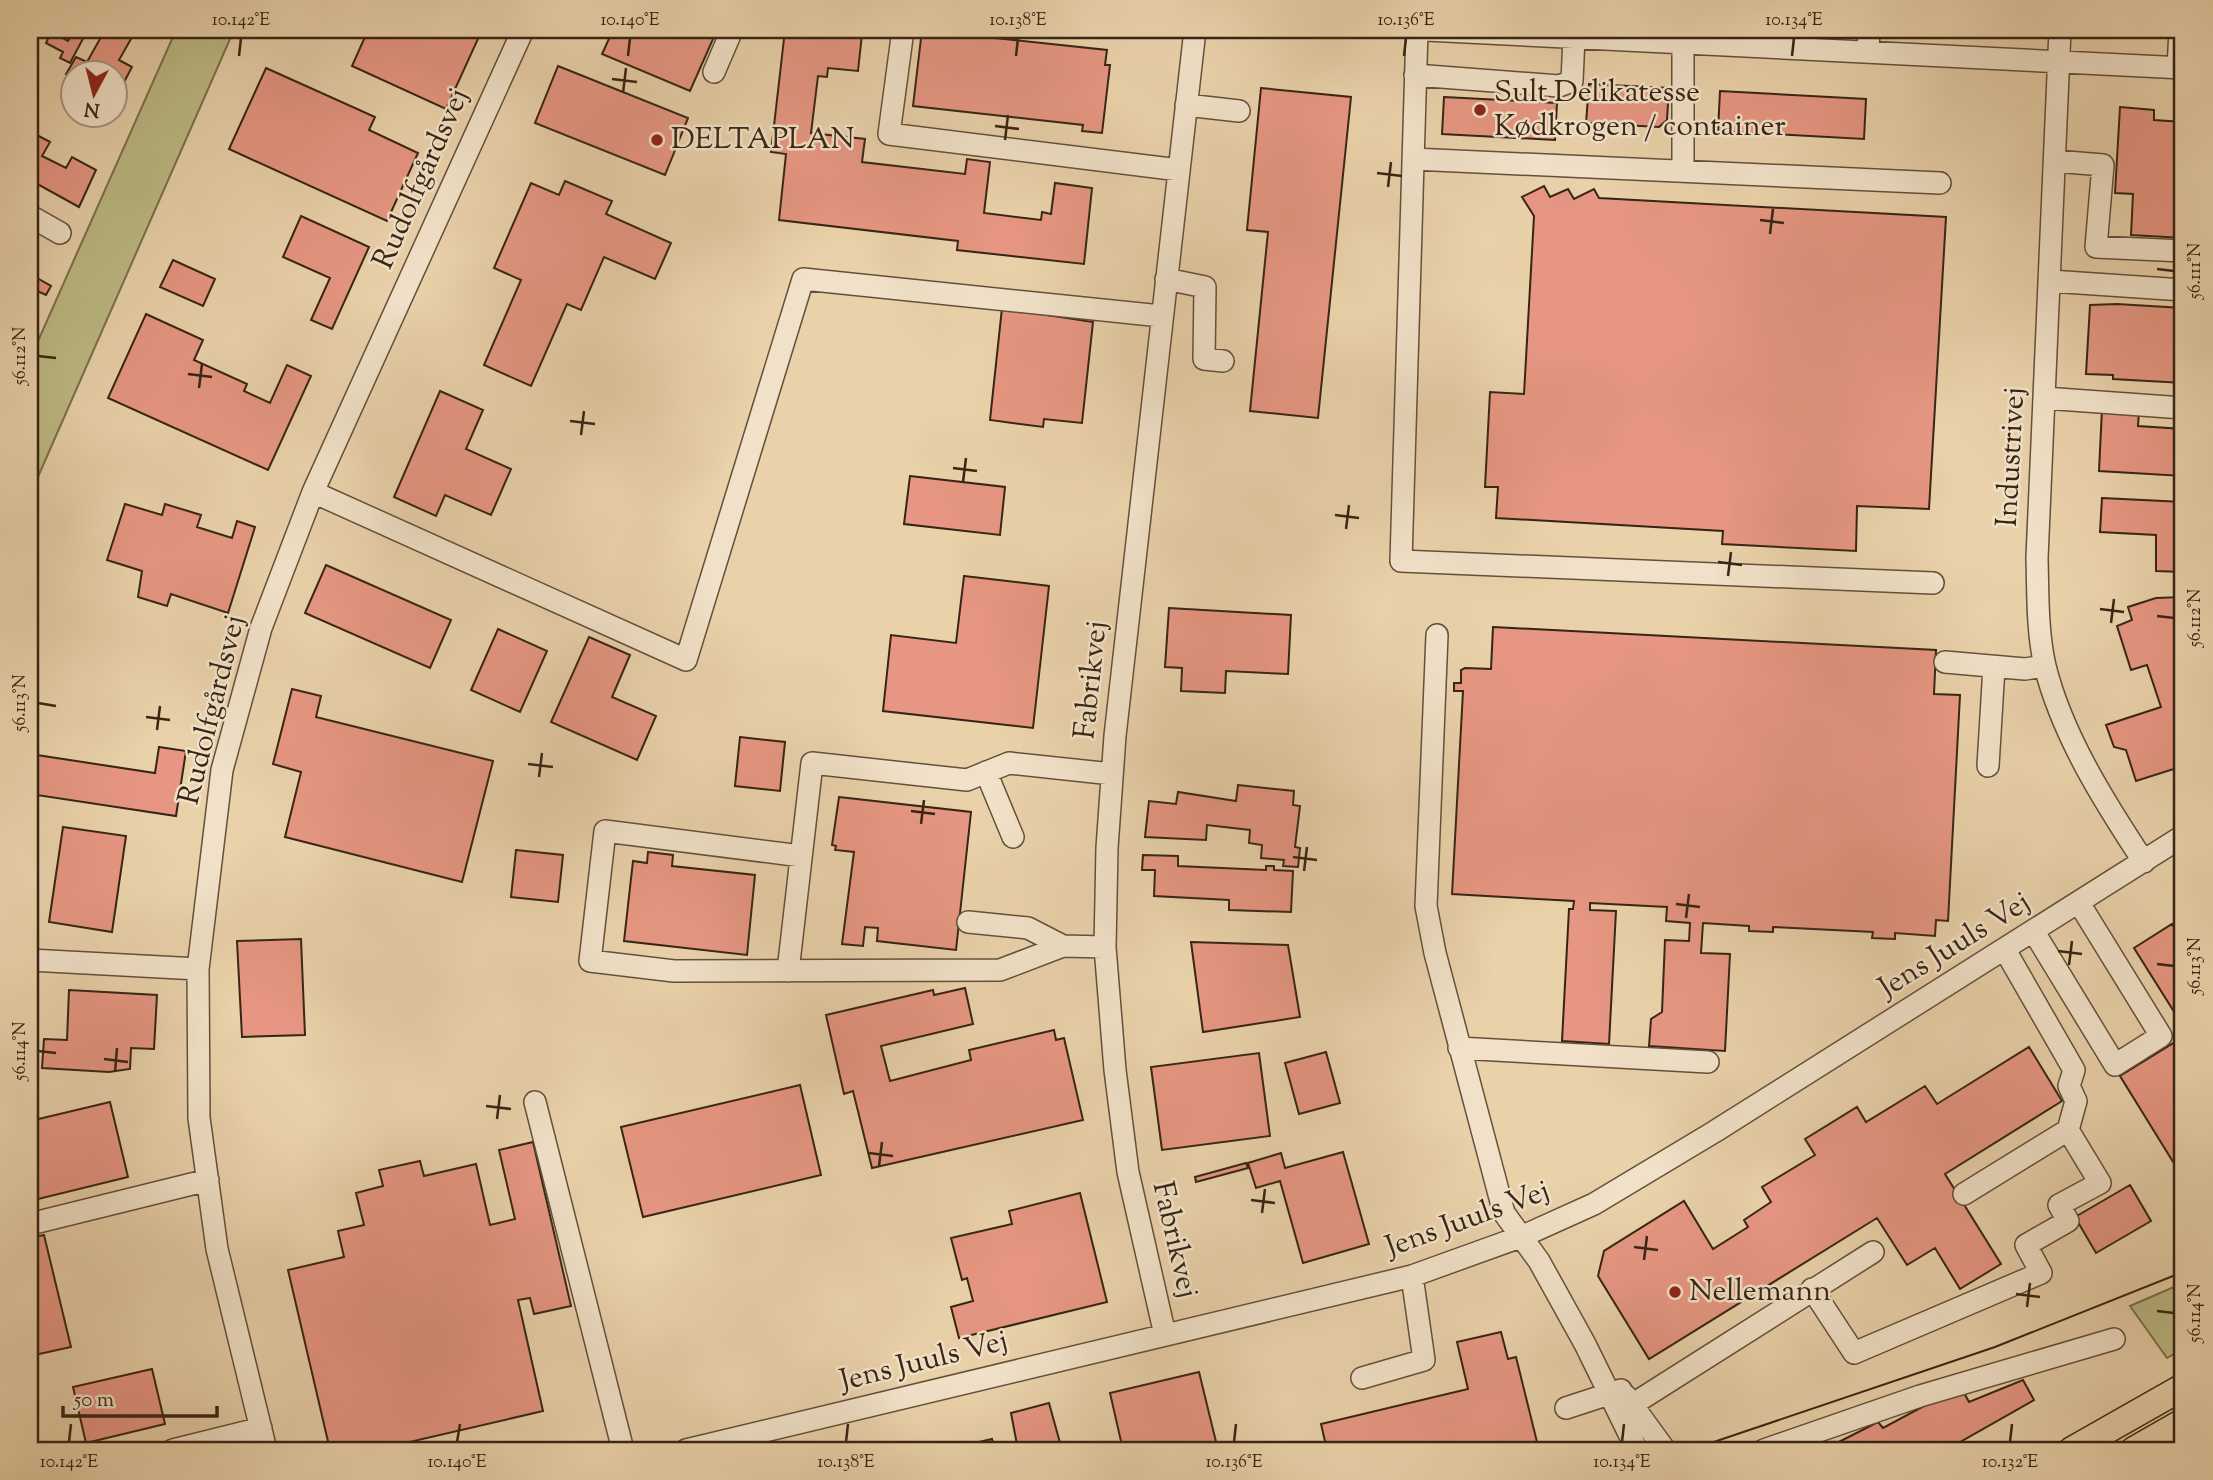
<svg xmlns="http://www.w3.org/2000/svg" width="2213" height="1480" font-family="'Sorts Mill Goudy',serif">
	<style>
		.green { fill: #bcba85; stroke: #7a704c; stroke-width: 2 }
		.building { fill: #e69682; stroke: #372514; stroke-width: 2 }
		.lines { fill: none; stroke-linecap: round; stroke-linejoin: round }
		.minor-casing { stroke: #64503a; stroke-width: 24 }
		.major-casing { stroke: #372514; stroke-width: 29 }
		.minor { stroke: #f1e1c8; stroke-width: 21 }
		.major { stroke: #e9d1aa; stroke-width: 26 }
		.tram { stroke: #372514; stroke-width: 2 }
		.ticks { fill: none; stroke: #372514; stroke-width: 2.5 }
		.poi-dot { fill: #8f2418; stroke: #f1e1c8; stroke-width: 2.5 }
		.labels { text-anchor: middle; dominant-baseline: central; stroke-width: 5; stroke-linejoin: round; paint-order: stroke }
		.poi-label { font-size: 30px; fill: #372514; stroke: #f1e1c8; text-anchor: start }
		.street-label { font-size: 30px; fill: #372514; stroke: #f1e1c8 }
		.neatline { fill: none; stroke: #372514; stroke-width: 2.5 }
		.ticks-label { font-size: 18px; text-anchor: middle; fill: #372514 }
	</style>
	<rect width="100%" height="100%" fill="#e9d1aa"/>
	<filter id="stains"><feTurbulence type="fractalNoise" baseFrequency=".00286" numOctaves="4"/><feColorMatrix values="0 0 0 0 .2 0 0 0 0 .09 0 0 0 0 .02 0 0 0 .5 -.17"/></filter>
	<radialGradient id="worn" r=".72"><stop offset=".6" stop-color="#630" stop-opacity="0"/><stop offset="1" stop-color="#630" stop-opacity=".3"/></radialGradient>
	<path class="green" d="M176,30H234L30,495V359Z
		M2183,1283V1349L2167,1358L2130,1306Z"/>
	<path class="building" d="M75,30L85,35L70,63L60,58L63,52L46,43L51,32L68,41Z
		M105,30H114L131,39L119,60L132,67L123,84L116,80V74H74V78L66,74L76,57L87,62Z
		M368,30H482L446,109L352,66Z
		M613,30H717L690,91L602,54Z
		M785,30L862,34L858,71L828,68L827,77L818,76L811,133L865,139L862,162L965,174L967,159L990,162L984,213L1041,220L1042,212L1051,214L1055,183L1092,188L1084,264L957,250L958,241L779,220L786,154L771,152Z
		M922,30L1107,50L1105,65H1110L1102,133L1082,131L1083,125L913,106Z
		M558,66L688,118L665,175L535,123Z
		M266,68L375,117L369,130L418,153L387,221L229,149Z
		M1589,84L1669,88L1667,120L1659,127L1586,123Z
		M1261,88L1351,97L1318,418L1250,411L1268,232L1247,230Z
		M1720,91L1866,99L1864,139L1718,131Z
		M1444,97L1557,103L1555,140L1442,134Z
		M2120,107L2154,110V120L2183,122V238L2131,235L2133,194L2115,193Z
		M35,134L50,142L42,156L66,168L72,157L96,170L79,207L30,180L33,170L30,168V144Z
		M565,181L612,201L606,214L671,243L655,279L604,257L581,310L567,304L531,386L484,365L521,280L494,268L531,183L559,195Z
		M1544,186L1550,197L1568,189L1574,199L1594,189L1599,198L1946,217L1929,509L1857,506L1856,551L1722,544L1723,531L1496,518L1498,487H1485L1490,392L1524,394L1534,216L1522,197Z
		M301,216L369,247L332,329L311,320L330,278L283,257Z
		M173,260L215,279L203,306L160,287Z
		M30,274L51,286L46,295L35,290L30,299Z
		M2117,304L2183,308V383L2113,379V375L2086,374L2090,305Z
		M1002,308L1093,322L1082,423L1044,419L1043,427L990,420Z
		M146,314L203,340L194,360L247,384L244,391L270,403L287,365L311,376L268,470L108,398Z
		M440,391L483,410L466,449L511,469L491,515L445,495L436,516L394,497Z
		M2102,409L2139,411L2138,426L2183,429V476L2099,471Z
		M910,476L1005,487L1000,535L904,524Z
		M2102,498L2183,502V572L2156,571V535L2100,532Z
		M125,504L162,515L165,504L201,515L197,527L232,538L237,521L255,527L228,613L171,594L167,606L138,597L142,571L107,560Z
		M326,565L451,620L430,668L305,613Z
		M964,576L1049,586L1033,728L883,711L891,635L956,643Z
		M2183,597V766L2136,781L2126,750L2114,747L2106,725L2161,707L2147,665L2131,670L2117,626L2132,620L2128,607L2156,598Z
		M1169,608L1291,615L1288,674L1226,671L1225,693L1181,691L1182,668L1165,667Z
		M1493,627L1936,650L1934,694L1960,695L1948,921L1936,920L1935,936L1895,933V939L1872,938L1873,932L1773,927V932L1749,931V926L1703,923L1701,953L1730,954L1725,1051L1649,1046L1651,1019L1662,1012L1665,940L1689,941L1690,923L1666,921L1667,907L1590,903V910L1616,911L1609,1044L1562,1041L1569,909H1573L1574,901L1452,894L1463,691H1454V683H1461V670L1465,668L1491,669Z
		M498,629L547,651L520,712L471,690Z
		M589,637L630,655L612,697L656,716L637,760L551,722Z
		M292,689L321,696L316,717L493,761L462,882L285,837L301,772L273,764Z
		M740,737L785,742L780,791L735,786Z
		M159,747L186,751L176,816L30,794V754L155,773Z
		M1238,785L1294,791L1293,805L1300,806L1295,847L1300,848L1298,867L1283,866L1284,860L1261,858L1262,845L1249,843L1250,830L1207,825L1206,840L1145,837L1149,801L1176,804L1178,792L1236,801Z
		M839,797L971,812L956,950L877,941L878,928L865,927L863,946L842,944L854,852L835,850L836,846L832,845Z
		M63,827L126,836L112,932L49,922Z
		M516,850L563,855L558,902L511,897Z
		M648,852L673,855L672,866L755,875L747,955L624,941L633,861L647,863Z
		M1143,855L1178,856V866L1266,870V866H1274V870L1293,871L1291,912L1229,910V900L1154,896L1155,870H1142Z
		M2172,924L2183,943V1026L2134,948Z
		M301,939L305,1035L242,1037L237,941Z
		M1191,942L1288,945L1300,1017L1203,1032Z
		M965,988L973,1024L881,1046L890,1081L971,1060L969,1050L1054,1030L1056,1040L1064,1038L1083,1120L872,1168L853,1091L844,1094L826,1015L933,990L934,995Z
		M69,990L157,995L154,1049L131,1048L130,1069L109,1072L42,1068L44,1039L67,1040Z
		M2180,1039L2183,1044V1178L2120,1076Z
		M2029,1047L2062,1101L1945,1174L2001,1264L1960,1289L1935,1248L1907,1265L1877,1218L1649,1359L1598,1276L1604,1251L1684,1201L1713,1249L1748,1227L1744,1220L1771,1202L1762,1187L1815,1155L1805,1139L1857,1107L1866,1122L1925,1086L1937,1104Z
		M1326,1052L1340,1103L1299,1114L1285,1063Z
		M1259,1053L1270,1136L1162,1150L1151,1067Z
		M800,1085L821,1175L643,1217L621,1127Z
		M110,1102L128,1177L30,1201V1121Z
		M533,1142L571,1306L534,1314L530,1298L518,1300L543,1411L375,1450H330L288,1270L344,1257L338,1231L364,1225L356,1193L383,1186L379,1170L420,1161L424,1176L476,1164L490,1225L515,1219L499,1150Z
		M1343,1152L1369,1244L1303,1263L1280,1181L1256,1188L1248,1163L1281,1153L1285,1168Z
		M1246,1163L1248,1168L1196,1182L1195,1177Z
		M2130,1185L2151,1221L2096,1253L2075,1217Z
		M1080,1193L1107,1302L959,1338L951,1307L973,1301L967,1278L962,1280L951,1238L1012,1224L1009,1211Z
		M44,1235L71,1347L30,1356V1238Z
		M1501,1332L1508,1359L1516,1357L1539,1450H1327L1321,1424L1468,1389L1457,1342Z
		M152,1369L165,1424L86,1443L73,1387Z
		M1199,1372L1218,1450H1123L1110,1393Z
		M2023,1380L2034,1400L1946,1450H1823L1878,1422L1883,1428L1939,1398L1963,1391L1969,1402Z
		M1049,1403L1062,1450H1018L1011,1413Z
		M992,1439L995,1450H954L953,1448Z"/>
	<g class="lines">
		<defs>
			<path id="minor" d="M903,30L889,134L1179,170
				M1417,30L1401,561L1933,583
				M1426,30L2183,68
				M2060,30L2037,558C2038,593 2037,631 2045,666C2062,735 2105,803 2144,862
				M1683,42V171
				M1868,51L1869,30
				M2178,68L2180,30
				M714,72L732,30
				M1415,75L1559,86L1572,81L1574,37
				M1186,105L1239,111
				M1413,159L1940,183
				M2055,161L2103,165L2096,247L2183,251
				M30,216L60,233
				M1166,279L1205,287L1204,359L1223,361
				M2050,281L2183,290
				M2044,398L2183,408
				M313,492L686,660L803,279L1161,316
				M1437,635L1426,906L1435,953L1504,1213L1539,1261L1585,1344L1637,1450
				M1945,662L2025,669L2045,666
				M1988,766L1994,667
				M986,772L1013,837
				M801,856L605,831L590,961L674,971L1000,970L1063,946L1105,947
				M968,922L1028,928L1063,946
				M2034,932L2115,1065L2161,1036L2079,903
				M30,960L198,969
				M788,971L812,763L967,780L1009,763L1112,774
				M1459,1048L1708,1062
				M535,1102L623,1450
				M1964,1194L2068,1130L2076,1101L2069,1086L2074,1070L2005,950
				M30,1224L208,1180
				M1812,1289L1854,1353L2041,1273L2026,1245L2068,1221L2059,1205L2100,1183L2068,1130
				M1165,1335L1128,1172L1115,1070L1105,947L1107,848L1115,736L1195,30
				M1362,1378L1424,1360L1412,1276
				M1625,1395L1665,1450
				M1566,1408L1621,1390
				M1619,1413L1873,1252
				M173,1450L261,1428
				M266,1450L217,1249L199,1118L198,969L222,770L261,628L313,492L523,30
				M686,1450L1412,1276L1523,1236L1594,1204L1714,1132L2183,836
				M1764,1450L1920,1396L2114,1339"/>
			<path id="major" d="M2072,1450L2183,1387
				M2134,1450L2183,1422"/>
		</defs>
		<use href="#minor" class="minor-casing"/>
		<use href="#major" class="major-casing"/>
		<use href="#minor" class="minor"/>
		<use href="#major" class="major"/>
		<path class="tram" d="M1690,1450L1995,1347L2183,1272"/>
	</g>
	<path class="ticks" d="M239,56L241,38M628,56L630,38M1016,56L1018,38M1404,56L1406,38M1792,56L1794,38M612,79L637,82M623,93L626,68M995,126L1019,129M1005,140L1008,115M1377,173L1402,176M1388,187L1391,162M1760,220L1784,223M1770,234L1773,209M2157,269L2174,271M38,356L56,358M188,374L212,377M199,388L202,364M570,421L595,424M581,435L584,411M953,468L977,471M963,482L966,458M1335,515L1359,518M1346,529L1349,505M1718,562L1742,565M1728,576L1731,552M2100,609L2124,612M2157,616L2174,618M2111,623L2114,599M38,703L56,706M146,717L170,720M157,730L160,706M528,764L553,767M539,777L542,753M911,811L935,814M921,824L924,800M1293,857L1317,860M1304,871L1307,847M1676,904L1700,907M1686,918L1689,894M2058,951L2082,954M2157,964L2174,966M2069,965L2072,941M38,1051L56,1053M104,1059L128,1062M115,1072L117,1048M486,1106L511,1109M497,1119L500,1095M869,1153L893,1156M879,1166L882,1142M1251,1200L1275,1203M1262,1213L1265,1189M1634,1247L1658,1250M1644,1260L1647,1236M2016,1294L2040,1297M2027,1307L2030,1283M2157,1311L2174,1313M69,1442L71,1424M457,1442L460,1424M846,1442L848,1424M1234,1442L1236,1424M1622,1442L1624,1424M2010,1442L2012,1424"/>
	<g class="poi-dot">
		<circle cx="1480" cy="110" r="7"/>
		<circle cx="657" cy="140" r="7"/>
		<circle cx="1675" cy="1292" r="7"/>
	</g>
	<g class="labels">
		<g class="poi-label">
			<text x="1494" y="93">Sult Delikatesse<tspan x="1494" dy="34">Kødkrogen / container</tspan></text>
			<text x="671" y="140">DELTAPLAN</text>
			<text x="1689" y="1292">Nellemann</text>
		</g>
		<g class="street-label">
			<text transform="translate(422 179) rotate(-66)">Rudolfgårdsvej</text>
			<text transform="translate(2012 457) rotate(-87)">Industrivej</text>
			<text transform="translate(1092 680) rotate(-84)">Fabrikvej</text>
			<text transform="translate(213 710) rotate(-76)">Rudolfgårdsvej</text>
			<text transform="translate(1955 946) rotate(-32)">Jens Juuls Vej</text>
			<text transform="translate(1468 1220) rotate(-20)">Jens Juuls Vej</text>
			<text transform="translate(1174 1240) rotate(77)">Fabrikvej</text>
			<text transform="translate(924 1362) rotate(-14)">Jens Juuls Vej</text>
		</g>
	</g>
	<rect width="2213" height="1480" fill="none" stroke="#e9d1aa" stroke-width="77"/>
	<g transform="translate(94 94) rotate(187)"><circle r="33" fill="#f1e1c8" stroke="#a79680" stroke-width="2"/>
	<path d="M0-5L12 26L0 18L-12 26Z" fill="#8f2418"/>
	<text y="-10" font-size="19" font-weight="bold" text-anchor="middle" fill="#372514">N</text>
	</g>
	<path d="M63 1406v10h154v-10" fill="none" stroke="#372514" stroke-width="3.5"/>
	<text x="74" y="1406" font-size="21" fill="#372514" stroke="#f1e1c8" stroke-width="5" paint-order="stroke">50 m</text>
	<rect x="38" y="38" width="2136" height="1404" class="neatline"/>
	<g class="ticks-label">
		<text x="241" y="25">10.142°E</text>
		<text x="630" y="25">10.140°E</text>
		<text x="1018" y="25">10.138°E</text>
		<text x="1406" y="25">10.136°E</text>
		<text x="1794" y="25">10.134°E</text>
		<text transform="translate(2194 271) rotate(-90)" y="6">56.111°N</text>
		<text transform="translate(19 356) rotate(-90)" y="6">56.112°N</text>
		<text transform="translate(2194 618) rotate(-90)" y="6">56.112°N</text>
		<text transform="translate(19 703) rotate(-90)" y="6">56.113°N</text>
		<text transform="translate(2194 966) rotate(-90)" y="6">56.113°N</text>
		<text transform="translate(19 1051) rotate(-90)" y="6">56.114°N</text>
		<text transform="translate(2194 1313) rotate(-90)" y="6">56.114°N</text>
		<text x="69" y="1467">10.142°E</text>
		<text x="457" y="1467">10.140°E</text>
		<text x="846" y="1467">10.138°E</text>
		<text x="1234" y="1467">10.136°E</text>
		<text x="1622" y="1467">10.134°E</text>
		<text x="2010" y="1467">10.132°E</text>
	</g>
	<rect width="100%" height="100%" filter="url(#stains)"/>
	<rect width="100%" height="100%" fill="url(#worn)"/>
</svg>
